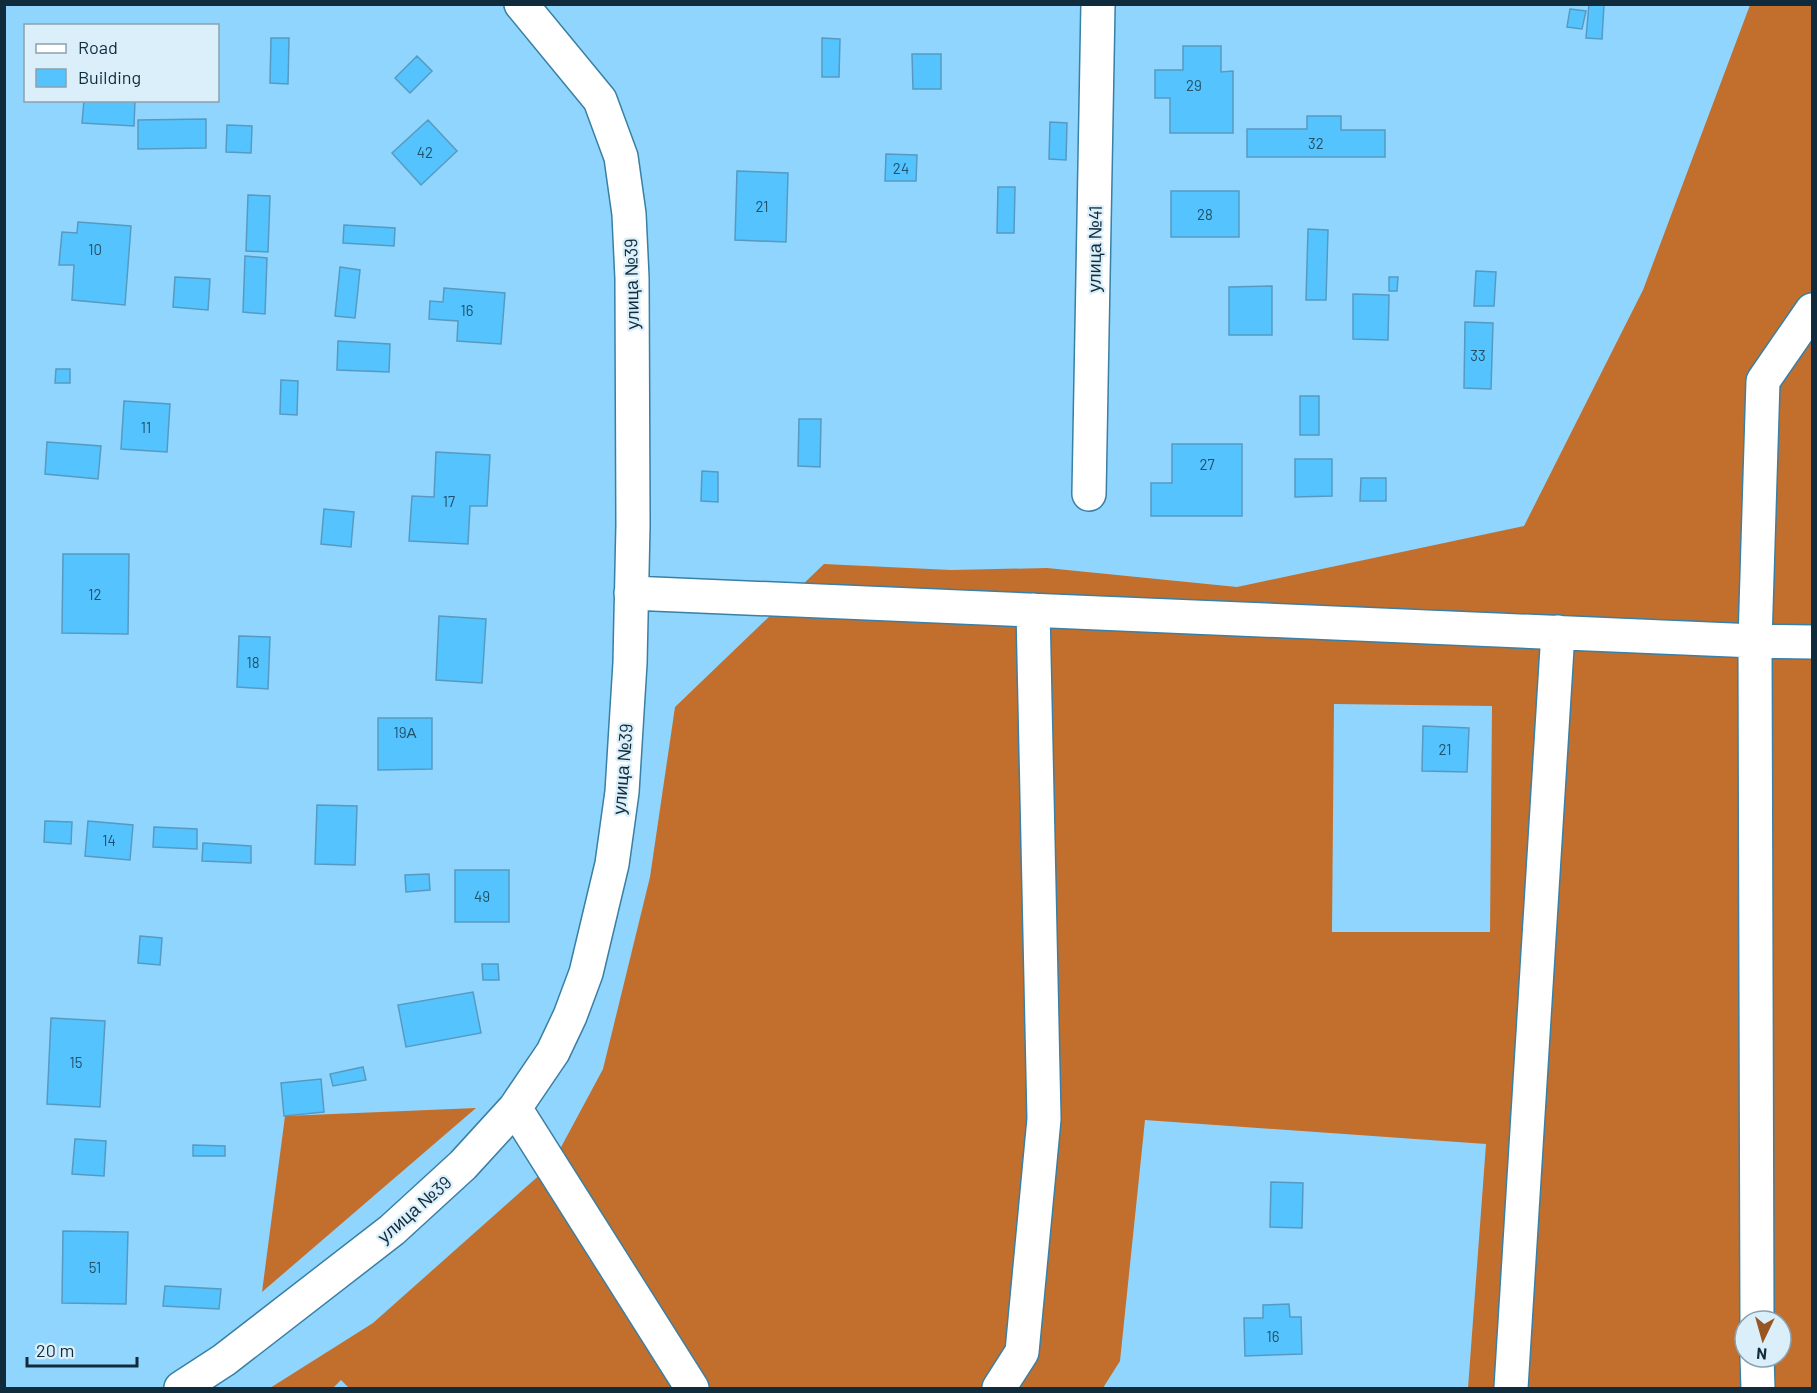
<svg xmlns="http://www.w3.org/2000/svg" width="1817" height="1393" font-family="Barlow,sans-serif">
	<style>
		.forest { fill: #c26f2e; fill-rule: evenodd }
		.building { fill: #55c4fe; stroke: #579ac1; stroke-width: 1.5 }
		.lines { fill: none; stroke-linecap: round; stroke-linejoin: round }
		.minor-casing { stroke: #3a7fa4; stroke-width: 36 }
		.minor { stroke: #fff; stroke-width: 33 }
		.labels { text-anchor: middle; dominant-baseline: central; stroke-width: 4.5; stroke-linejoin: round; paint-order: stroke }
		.number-label { font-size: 15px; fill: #21526c }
		.street-label { font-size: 18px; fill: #102c3c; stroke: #dbeffb }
	</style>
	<rect width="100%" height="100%" fill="#90d5fd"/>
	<path class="forest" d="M1750,5H1812V1388H1468L1486,1144L1145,1120L1120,1361L1103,1388H349L341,1380L333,1388H270L373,1323L552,1164L603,1069L650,877L675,707L824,564L951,570L1047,568L1237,587L1524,526L1643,290ZM1334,704L1492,706L1490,932H1332ZM1745,1321H1781V1357H1745Z
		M476,1108L262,1292L285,1116Z"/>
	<path class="building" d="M1589,4H1604L1602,39L1586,38Z
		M1570,9L1586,11L1582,29L1567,27Z
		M271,38H289L288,84L270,83Z
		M822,38L840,39L839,77H822Z
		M1183,46H1221V72L1233,71V133H1170V98H1155V70H1183Z
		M912,54H941V89H913Z
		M417,56L432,71L410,93L395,78Z
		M84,100H135L134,126L82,123Z
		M1307,116H1341V130H1385V157H1247V129H1307Z
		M206,119V148L138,149V120Z
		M428,120L457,151L421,185L392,153Z
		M1050,122L1067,123L1066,160L1049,159Z
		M227,125L252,126L251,153L226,152Z
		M886,154L917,155L916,181H885Z
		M737,171L788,173L786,242L735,240Z
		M998,187H1015L1014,233H997Z
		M1171,191H1239V237H1171Z
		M248,195L270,196L268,252L246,251Z
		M78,222L131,226L125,305L72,300L74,265H59L62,232L77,233Z
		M344,225L395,228L394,246L343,243Z
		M1308,229L1328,230L1326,300H1306Z
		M245,256L267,258L265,314L243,312Z
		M340,267L360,270L355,318L335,316Z
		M1476,271L1496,272L1494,306H1474Z
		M175,277L210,279L208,310L173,307Z
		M1389,277H1398L1397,291H1389Z
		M1272,286V335H1229V287Z
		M444,288L505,293L501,344L457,341L458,321L429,319L430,301L443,302Z
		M1353,294L1389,295L1388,340L1353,339Z
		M1465,322L1493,323L1491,389L1464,388Z
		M338,341L390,344L389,372L337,370Z
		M56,369H70V383H55Z
		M281,380L298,381L297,415L280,414Z
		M1300,396H1319V435H1300Z
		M124,401L170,404L167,452L121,449Z
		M799,419H821L820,467L798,466Z
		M47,442L101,446L98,479L45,474Z
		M1172,444H1242V516H1151V483H1172Z
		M436,452L490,455L487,506H470L468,544L409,541L412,496L434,497Z
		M1295,459H1332V496L1295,497Z
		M702,471L718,472V502L701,501Z
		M1361,478H1386V501H1360Z
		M324,509L354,512L351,547L321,544Z
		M63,554H129L128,634L62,633Z
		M439,616L486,619L482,683L436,680Z
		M239,636L270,637L268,689L237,687Z
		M378,718H432V769L378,770Z
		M1423,726L1469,728L1467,772L1422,771Z
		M317,805L357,806L355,865L315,864Z
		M45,821L72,822L71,844L44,842Z
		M88,821L133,825L130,860L85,856Z
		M154,827L197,829V849L153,847Z
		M203,843L251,846V863L202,861Z
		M455,870H509V922H455Z
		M429,874L430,890L406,892L405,875Z
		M140,936L162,938L160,965L138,963Z
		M482,964H498L499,980H483Z
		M473,992L481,1033L406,1047L398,1005Z
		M51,1018L105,1021L100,1107L47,1104Z
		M363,1067L366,1080L333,1086L330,1074Z
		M321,1079L324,1112L284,1116L281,1083Z
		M75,1139L106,1141L104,1176L72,1174Z
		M193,1145L225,1146V1156H193Z
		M1271,1182L1303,1183L1302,1228L1270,1227Z
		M63,1231L128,1232L126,1304L62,1303Z
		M165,1286L221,1289L219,1309L163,1306Z
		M1289,1304L1290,1317H1301L1302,1354L1245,1356L1244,1318H1263V1305Z"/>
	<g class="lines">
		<defs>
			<path id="minor" d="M1089,494L1098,4
				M631,593L1755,641L1763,381L1812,310
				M515,1108L692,1388
				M1757,1321L1755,641L1812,642
				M1757,1357L1758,1388
				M181,1388L224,1360L392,1230L463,1165L515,1108L553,1052L570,1016L586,973L612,864L622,792L630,663L633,525L632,278L629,214L621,157L600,100L521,4
				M999,1388L1022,1352L1044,1119L1033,610
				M1511,1388L1558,632"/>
		</defs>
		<use href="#minor" class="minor-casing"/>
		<use href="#minor" class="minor"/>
	</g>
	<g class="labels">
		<g class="number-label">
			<text x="1194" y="85">29</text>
			<text x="1316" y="143">32</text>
			<text x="425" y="152">42</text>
			<text x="901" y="168">24</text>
			<text x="762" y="206">21</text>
			<text x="1205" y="214">28</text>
			<text x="95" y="249">10</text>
			<text x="467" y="310">16</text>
			<text x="1478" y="355">33</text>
			<text x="146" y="427">11</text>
			<text x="1207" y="464">27</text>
			<text x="449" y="501">17</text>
			<text x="95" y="594">12</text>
			<text x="253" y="662">18</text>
			<text x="405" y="732">19А</text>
			<text x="1445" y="749">21</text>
			<text x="109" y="840">14</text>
			<text x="482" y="896">49</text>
			<text x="76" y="1062">15</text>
			<text x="95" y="1267">51</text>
			<text x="1273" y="1336">16</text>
		</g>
		<g class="street-label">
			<text transform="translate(1094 249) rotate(-89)">улица №41</text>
			<text transform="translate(631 284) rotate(-91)">улица №39</text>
			<text transform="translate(622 769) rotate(-85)">улица №39</text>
			<text transform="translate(414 1209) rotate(-41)">улица №39</text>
		</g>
	</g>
	<rect width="1817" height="1393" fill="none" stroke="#102c3c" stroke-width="12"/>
	<rect x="24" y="24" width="195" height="78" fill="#dbeffb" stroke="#8aa1af" stroke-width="1.5"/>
	<rect x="36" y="44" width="30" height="9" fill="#ffffff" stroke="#8aa1af" stroke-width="1.5"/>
	<text x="78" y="54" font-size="18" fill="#102c3c">Road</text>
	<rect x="36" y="69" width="30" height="18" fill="#55c4fe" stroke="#8aa1af" stroke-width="1.5"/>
	<text x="78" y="84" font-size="18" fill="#102c3c">Building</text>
	<g transform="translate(1763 1339) rotate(185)"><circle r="28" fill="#dbeffb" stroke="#8aa1af" stroke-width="1.5"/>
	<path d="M0-4.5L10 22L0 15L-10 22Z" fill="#975622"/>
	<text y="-9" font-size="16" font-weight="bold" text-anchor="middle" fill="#102c3c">N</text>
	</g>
	<path d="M27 1357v9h110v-9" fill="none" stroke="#102c3c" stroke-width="3"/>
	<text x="36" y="1357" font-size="18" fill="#102c3c" stroke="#dbeffb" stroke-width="4.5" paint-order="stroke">20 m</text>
</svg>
